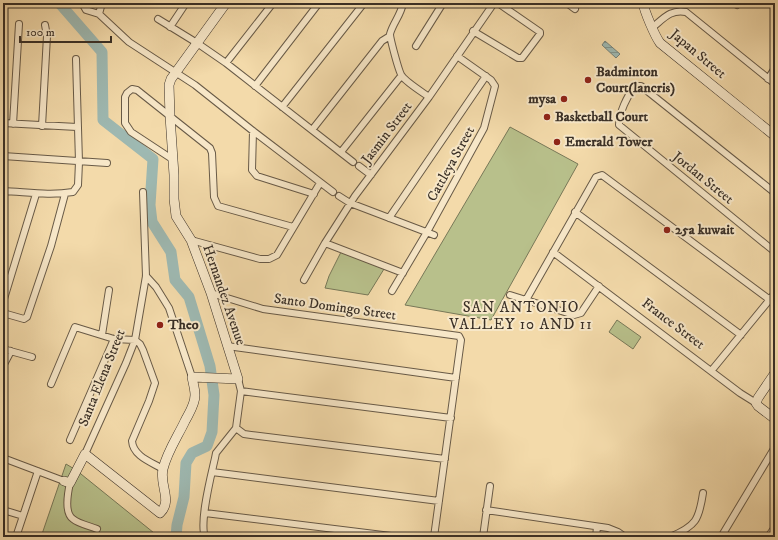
<svg xmlns="http://www.w3.org/2000/svg" width="778" height="540" font-family="'IM FELL DW Pica',serif">
	<style>
		.green { fill: #b8c08b; stroke: #787858 }
		.water { fill: url(#water-rules); stroke: #76827a }
		.lines { fill: none; stroke-linecap: round; stroke-linejoin: round }
		.river { stroke: #9eb9b2; stroke-width: 11 }
		.street-casing { stroke: #685a47; stroke-width: 8 }
		.secondary-casing { stroke: #392f26; stroke-width: 10 }
		.street { stroke: #f7e7c8; stroke-width: 6 }
		.secondary { stroke: #f7e7c8; stroke-width: 9 }
		.poi-dot { fill: #8f2418; stroke: #f7e7c8; stroke-width: 1.5 }
		.labels { text-anchor: middle; dominant-baseline: central; stroke-width: 4; stroke-linejoin: round; paint-order: stroke }
		.street-label { font-size: 14px; fill: #392f26; stroke: #f7e7c8 }
		.poi-label { font-size: 14px; font-weight: bold; fill: #392f26; stroke: #f7e7c8; text-anchor: start }
		.neighbourhood-label { font-size: 15px; letter-spacing: 1px; fill: #392f26; stroke: #f7e7c8 }
	</style>
	<defs>
		<pattern id="water-rules" width="6" height="5" patternUnits="userSpaceOnUse"><rect width="6" height="5" fill="#9eb9b2"/><path d="M0 2.5h6" fill="none" stroke="#829791"/></pattern>
	</defs>
	<rect width="100%" height="100%" fill="#f3daaa"/>
	<filter id="stains"><feTurbulence type="fractalNoise" baseFrequency=".005" numOctaves="4"/><feColorMatrix values="0 0 0 0 .2 0 0 0 0 .09 0 0 0 0 .02 0 0 0 .5 -.17"/></filter>
	<radialGradient id="worn" r=".72"><stop offset=".6" stop-color="#630" stop-opacity="0"/><stop offset="1" stop-color="#630" stop-opacity=".3"/></radialGradient>
	<path class="green" d="M510,127L578,164L491,320L405,305Z
		M341,252L384,269L368,295L325,288L329,276Z
		M617,320L641,337L633,349L609,332Z
		M66,464L76,470L159,537H41Z"/>
	<path class="water" d="M605,41L620,54L616,58L602,45Z"/>
	<g class="lines">
		<path class="river" d="M61,3V5L102,52L103,120L153,159L150,205L152,222L171,252L175,280L189,297L210,366L214,395L212,432L207,446L192,453L186,463L184,497L177,525L176,537"/>
		<defs>
			<path id="street" d="M82,3L86,10L99,14L129,42L195,85L253,131L333,192
				M403,3C401,15 393,23 390,34C390,38 399,73 402,76C406,82 422,92 429,97
				M567,3L575,9
				M734,3L737,5L738,3
				M99,14L102,3
				M158,19L197,43L226,63L353,162
				M170,27L186,3
				M653,27C664,18 671,9 686,12L775,84
				M473,31L518,58H522L540,34V32L498,3
				M416,46L443,3
				M226,63L273,3
				M768,79L775,68
				M255,86L319,3
				M282,107L364,3
				M3,123L77,127
				M13,124L19,24
				M42,126L47,36L45,25
				M312,130L382,41L390,36
				M253,131L252,170L257,176L314,194
				M341,152L401,76
				M3,156L107,163
				M172,159L131,132L125,123V97L127,93L132,89L137,90L210,148L212,153L214,197L218,206L293,227
				M359,166L371,175
				M3,191C27,192 49,196 73,192L78,185L79,162L76,59
				M775,193L641,86H635C627,96 619,113 619,125L775,252
				M339,196L350,203L434,235
				M3,200L5,191
				M575,212L741,335
				M389,218L486,76
				M191,240L260,259H269L277,255L320,183
				M325,243L403,273
				M553,252L740,393L756,403
				M146,276L156,287L169,308L192,377
				M304,280L325,243L355,196L429,97L494,3
				M392,291L427,232L484,128L495,86L491,80L457,56
				M211,293L263,309L459,336L461,340L434,537
				M510,295L574,315L581,313L599,286
				M526,300L596,177L602,175L770,300
				M3,302L36,194
				M3,313L24,319L27,317L51,246L65,194
				M102,335L109,290
				M227,346L456,378
				M3,349L32,357
				M3,366L11,351
				M712,370L775,293
				M51,384L75,327L114,339L135,340L140,344L143,350L155,383L149,401L132,441C133,456 151,462 163,469
				M241,391L451,418
				M236,428L244,434L251,435L445,459
				M70,440L114,339
				M85,454L126,363L135,340L146,276L143,192
				M3,458L64,481
				M212,472L439,501
				M70,483C68,492 64,513 73,519C79,524 90,526 97,529
				M3,510L23,516
				M486,510L608,528L618,532L625,537
				M205,513L399,537
				M16,537L38,471
				M205,537C199,522 211,476 215,458L216,453L236,428L241,391L238,379
				M483,537L490,486
				M596,537L597,527
				M670,537C696,526 699,520 703,493
				M721,537L775,447
				M768,537L775,527"/>
			<path id="secondary" d="M643,3C645,13 655,36 660,43L775,136
				M775,373L758,398L756,403L758,406L775,419
				M64,481L70,483L85,454L160,513C173,501 159,485 163,469C167,452 178,436 185,421C189,413 195,405 195,395C195,389 193,383 192,377L238,379L211,293L191,240L176,216L174,199V175L170,116L169,85L171,79L226,3"/>
		</defs>
		<use href="#street" class="street-casing"/>
		<use href="#secondary" class="secondary-casing"/>
		<use href="#street" class="street"/>
		<use href="#secondary" class="secondary"/>
	</g>
	<g class="poi-dot">
		<circle cx="588" cy="80" r="4"/>
		<circle cx="564" cy="99" r="4"/>
		<circle cx="547" cy="117" r="4"/>
		<circle cx="557" cy="142" r="4"/>
		<circle cx="667" cy="230" r="4"/>
		<circle cx="160" cy="325" r="4"/>
	</g>
	<g class="labels">
		<g class="street-label">
			<text transform="translate(698 54) rotate(40)">Japan Street</text>
			<text transform="translate(387 133) rotate(-53)">Jasmin Street</text>
			<text transform="translate(451 164) rotate(-61)">Cattleya Street</text>
			<text transform="translate(703 178) rotate(39)">Jordan Street</text>
			<text transform="translate(224 295) rotate(71)">Hernandez Avenue</text>
			<text transform="translate(335 307) rotate(8)">Santo Domingo Street</text>
			<text transform="translate(673 324) rotate(37)">France Street</text>
			<text transform="translate(102 378) rotate(-68)">Santa Elena Street</text>
		</g>
		<g class="poi-label">
			<text x="596" y="72">Badminton<tspan x="596" dy="16">Court(lancris)</tspan></text>
			<text x="556" y="99" text-anchor="end">mysa</text>
			<text x="555" y="117">Basketball Court</text>
			<text x="565" y="142">Emerald Tower</text>
			<text x="675" y="230">25a kuwait</text>
			<text x="168" y="325">Theo</text>
		</g>
		<g class="neighbourhood-label">
			<text x="521" y="307">SAN ANTONIO<tspan x="521" dy="17">VALLEY 10 AND 11</tspan></text>
		</g>
	</g>
	<rect width="778" height="540" fill="none" stroke="#f3daaa" stroke-width="16"/>
	<rect x="4" y="4" width="770" height="532" fill="none" stroke="#392f26" stroke-width="2"/>
	<rect x="8" y="8" width="762" height="524" fill="none" stroke="#392f26"/>
	<path d="M20 36v6h91v-6" fill="none" stroke="#392f26" stroke-width="2"/>
	<text x="26" y="36" font-size="12" fill="#392f26" stroke="#f7e7c8" stroke-width="3" paint-order="stroke">100 m</text>
	<rect width="100%" height="100%" filter="url(#stains)"/>
	<rect width="100%" height="100%" fill="url(#worn)"/>
</svg>
